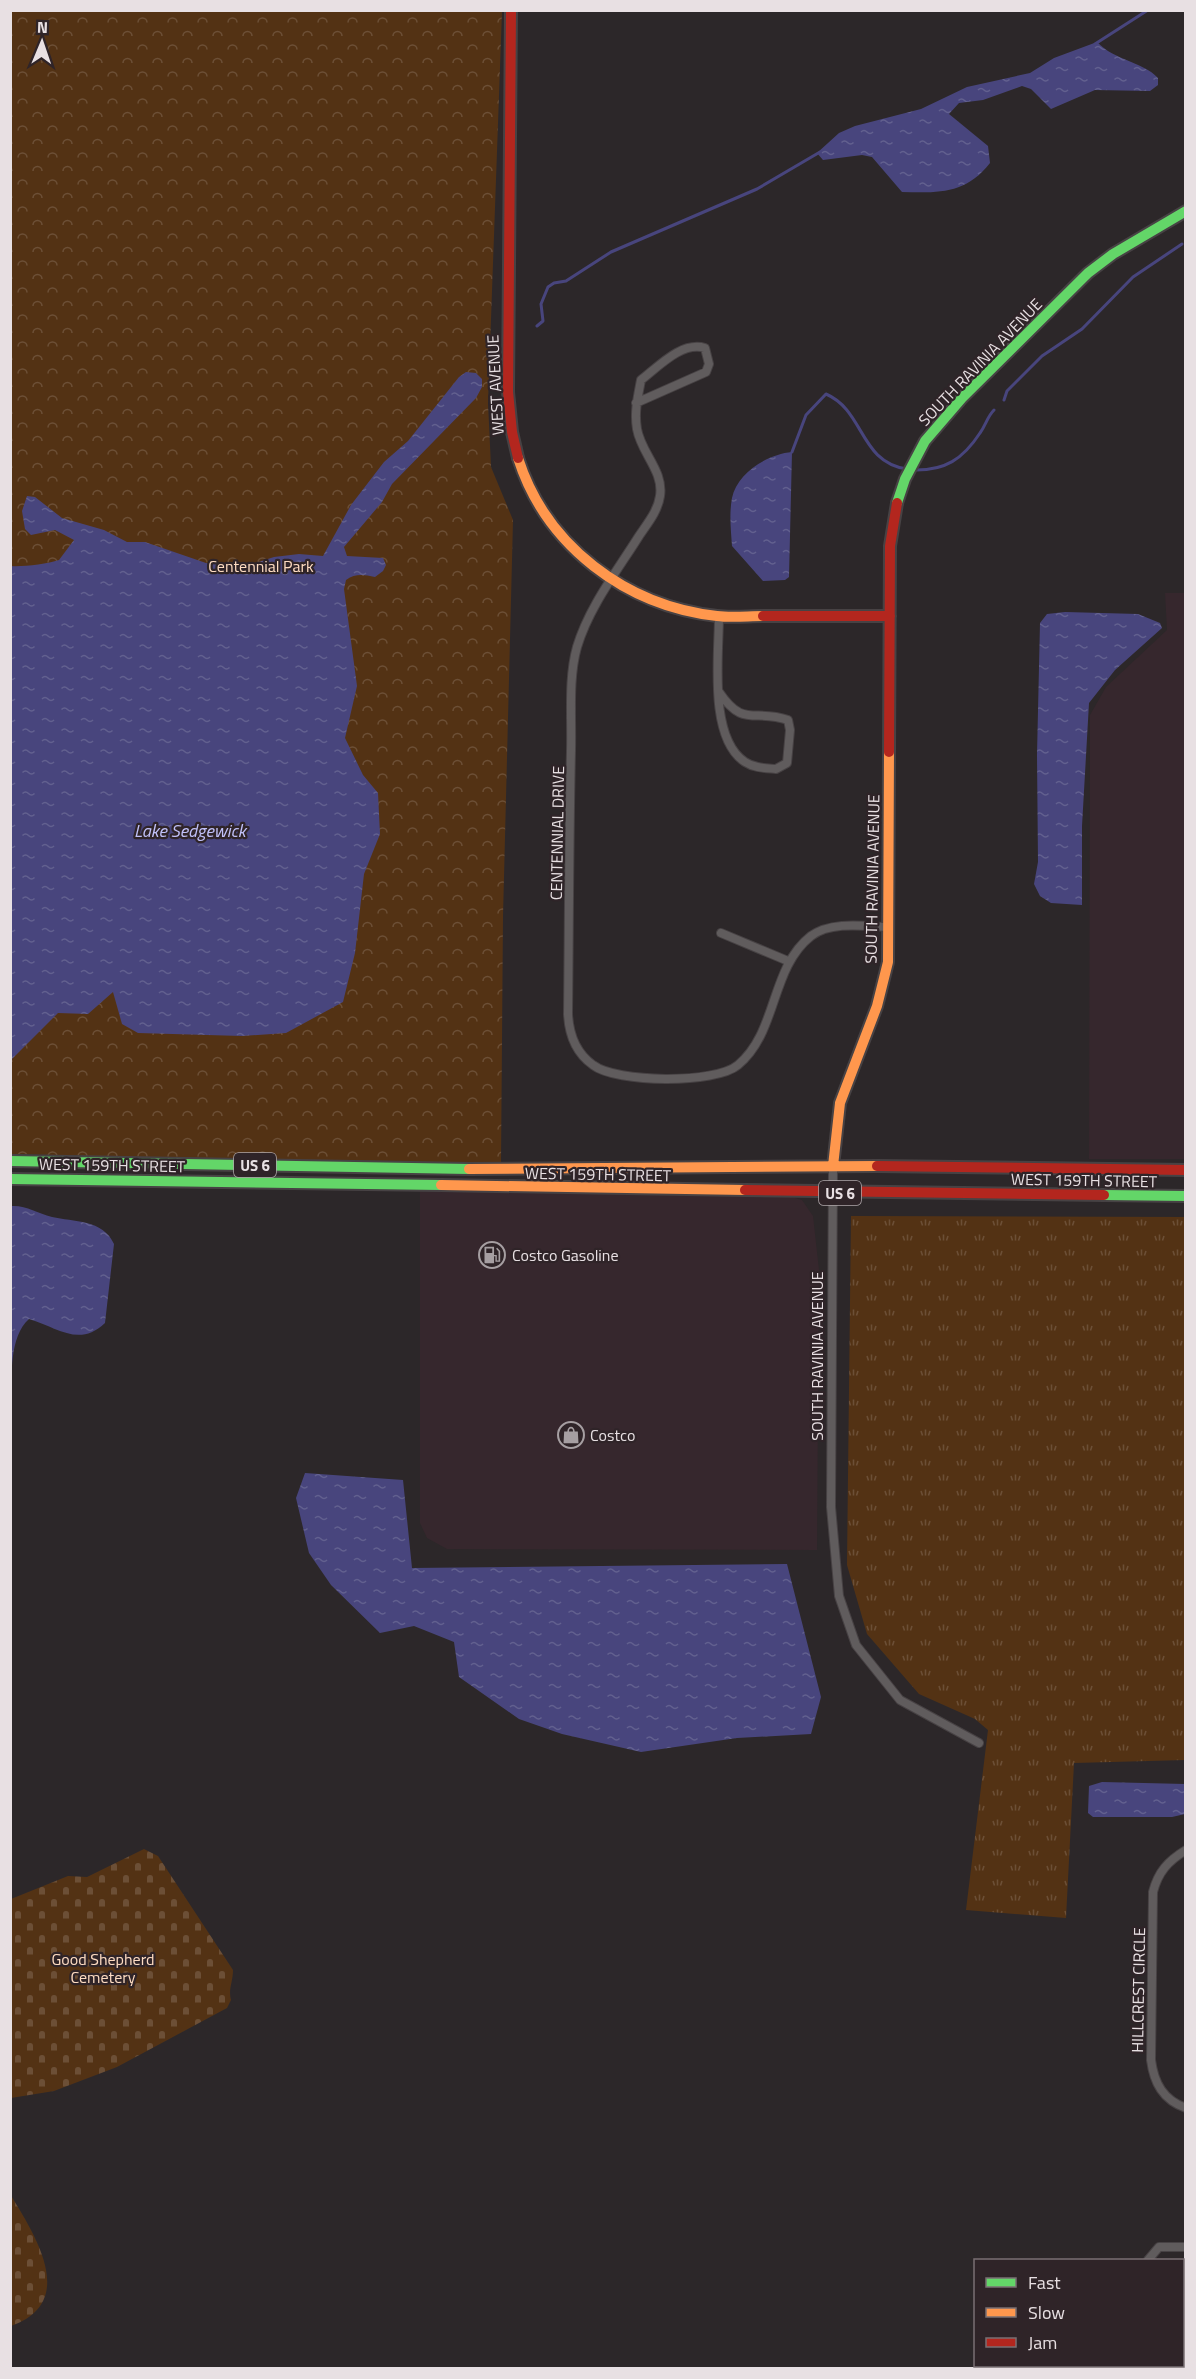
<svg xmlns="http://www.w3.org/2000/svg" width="1196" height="2379" font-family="'Titillium Web',sans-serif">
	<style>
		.built { fill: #36272d }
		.grass { fill: url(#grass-tufts) }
		.forest { fill: url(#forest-crowns) }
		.cemetery { fill: url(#cemetery-stones) }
		.water { fill: url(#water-ripples) }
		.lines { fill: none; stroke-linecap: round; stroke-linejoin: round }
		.stream { stroke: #48457d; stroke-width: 3 }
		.street-casing { stroke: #474244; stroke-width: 10 }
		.fast-casing { stroke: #474244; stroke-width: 14 }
		.slow-casing { stroke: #474244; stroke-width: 14 }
		.jam-casing { stroke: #474244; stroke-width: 14 }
		.street { stroke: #605c5d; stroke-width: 8 }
		.fast { stroke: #63d668; stroke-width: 10 }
		.slow { stroke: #ff974d; stroke-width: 10 }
		.jam { stroke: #b3261e; stroke-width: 10 }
		.labels { text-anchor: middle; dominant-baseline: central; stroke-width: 4.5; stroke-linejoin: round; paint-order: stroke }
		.shield { fill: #2f2428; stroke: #b0a8ab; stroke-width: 1.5 }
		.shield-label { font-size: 15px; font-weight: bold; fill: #e8e0e3 }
		.street-label { font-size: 16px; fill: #e8e0e3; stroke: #2f2428 }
		.park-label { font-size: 16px; fill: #fedcc2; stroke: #2f2428 }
		.poi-label { font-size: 16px; fill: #e8e0e3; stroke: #2f2428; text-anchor: start }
		.water-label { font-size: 18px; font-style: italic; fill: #c1c1f9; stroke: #2f2428 }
	</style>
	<defs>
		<pattern id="grass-tufts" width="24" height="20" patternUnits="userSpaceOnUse" patternTransform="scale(1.5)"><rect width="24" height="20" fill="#533214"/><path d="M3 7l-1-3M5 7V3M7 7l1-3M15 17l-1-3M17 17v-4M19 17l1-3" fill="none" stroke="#6c4f36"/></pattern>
		<pattern id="forest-crowns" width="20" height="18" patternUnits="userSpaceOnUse" patternTransform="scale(1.5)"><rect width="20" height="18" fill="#533214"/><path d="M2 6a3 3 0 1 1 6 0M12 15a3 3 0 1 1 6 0" fill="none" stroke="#6c4f36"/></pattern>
		<pattern id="cemetery-stones" width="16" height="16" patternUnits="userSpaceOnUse" patternTransform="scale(1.5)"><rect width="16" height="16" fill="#533214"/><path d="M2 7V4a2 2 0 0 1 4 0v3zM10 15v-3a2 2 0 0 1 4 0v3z" fill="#6c4f36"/></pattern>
		<pattern id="water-ripples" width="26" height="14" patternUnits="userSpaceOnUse" patternTransform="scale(1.5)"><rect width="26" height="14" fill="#48457d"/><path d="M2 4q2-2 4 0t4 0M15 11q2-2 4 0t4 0" fill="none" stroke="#62608f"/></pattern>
	</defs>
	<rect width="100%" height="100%" fill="#2c2729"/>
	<path class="built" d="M1165,593H1186L1185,1159H1089L1090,715L1106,687L1167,630Z
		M420,1191L792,1197L802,1200L813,1216L819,1270L817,1550L447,1549L427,1538L420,1523Z"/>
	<path class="grass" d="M851,1216L1185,1217V1760L1074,1763L1066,1918L966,1910L988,1730L975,1719L919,1694L867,1634L847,1565Z"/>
	<path class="forest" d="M11,11H502L488,403L491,467L513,520L503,916L501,1162L424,1164L11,1154Z"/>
	<path class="cemetery" d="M144,1849L158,1856L233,1970C233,1982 228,1989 231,2000L227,2008L117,2067L54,2091L11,2098V1899L68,1876L87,1877Z
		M10,2194C35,2235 79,2302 11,2326Z"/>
	<path class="water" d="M1097,42C1115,61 1142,61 1158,78V85L1150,91L1095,90L1051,109L1031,89L1022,86L983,100L959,103L949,114L988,146L990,163C966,194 939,193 902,192L872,157L862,155L823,160L817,153L839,133L855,126L921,109L967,87L1030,73L1054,58Z
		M466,372L476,373L482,379V387L476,398L392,484L382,502L344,547L347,556L383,558L386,565L383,571L375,577C364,575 356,573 346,580L344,589L357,686L345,738L363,775L378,793L380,834L364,874L355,953L343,1002L286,1033L242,1036L138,1033L122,1024L113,992L88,1014L58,1013L11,1060V566C22,567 47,564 59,560L74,540L55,530L31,535L25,529L22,511L27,496L35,497L62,518L104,530L127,542H145L206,563L243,567L274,557L299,554L323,556L351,505L384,462L408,441L459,377Z
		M792,452L789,577L785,580L763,581L732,546C731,531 729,514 732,498C737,473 768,454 792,452Z
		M1065,612L1138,614L1160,623L1162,628L1115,670L1089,703L1082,826V905L1051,903L1040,896L1034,884L1038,862L1037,755L1040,623L1047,614Z
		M11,1206C26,1205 37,1213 52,1217C73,1222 103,1219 114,1244L105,1323C79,1348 57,1327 29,1319C9,1337 12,1375 11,1400Z
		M305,1473L403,1480L412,1568L787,1564L821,1697L811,1734L737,1738L641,1752L562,1734L519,1719L459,1677L454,1642L414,1626L380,1633L331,1585L309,1553L296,1498Z
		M1102,1782L1185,1784V1814L1172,1817H1093L1088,1813L1089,1786Z"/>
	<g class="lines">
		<path class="stream" d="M1095,44L1148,10
			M537,326L543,321L541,304L548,287L554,283L566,281L611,252L757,189L820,152
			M1004,400L1007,391L1042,356L1082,329L1133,277L1182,244
			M792,452L806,415L826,394C865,411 859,462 907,469
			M913,470C945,471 963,459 980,433C986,425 987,417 994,410"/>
		<defs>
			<path id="street" d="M636,403L706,372L709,364L705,348C682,341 659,366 641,380C638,396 634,412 637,429C641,453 664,471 660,496C658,511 647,524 639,536C617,571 589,607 577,647C568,679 572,717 571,751C569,838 569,926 568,1014C569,1034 576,1053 593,1065C616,1083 716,1084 738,1065C778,1032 770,968 811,936C831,921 864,926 887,927
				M719,616C719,654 708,738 745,762C754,768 765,768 776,769L787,763L790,730L788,720C754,708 744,729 719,692
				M721,933L788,961
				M833,1166L831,1507L839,1596L856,1645L900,1700L979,1743
				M1186,1850C1168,1861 1158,1872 1153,1892L1151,2060C1154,2083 1163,2100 1186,2108
				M1148,2260L1159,2247H1186
				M1182,2270L1186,2269
				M1141,2368L1142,2366"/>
			<path id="fast" d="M897,503L905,479L925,441L962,398L1088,273L1113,254L1186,211
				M10,1161L469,1169
				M10,1179L441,1185
				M1104,1195L1186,1196"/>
			<path id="slow" d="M518,458C546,546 626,606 717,616C732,618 748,616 763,616
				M833,1166L840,1103L877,1006L888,962L889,752
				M469,1169L877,1166
				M441,1185L745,1190"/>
			<path id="jam" d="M511,10L508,392L512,432L518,458
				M763,616H890
				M889,752L890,546L897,503
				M877,1166L1186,1170
				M745,1190L1104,1195"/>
		</defs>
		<use href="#street" class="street-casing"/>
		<use href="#fast" class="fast-casing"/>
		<use href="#slow" class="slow-casing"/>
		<use href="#jam" class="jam-casing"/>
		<use href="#street" class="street"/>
		<use href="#fast" class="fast"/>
		<use href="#slow" class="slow"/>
		<use href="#jam" class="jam"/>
	</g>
	<defs>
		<symbol id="fuel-ring" viewBox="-11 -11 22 22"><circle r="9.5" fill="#2f2428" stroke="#a69fa2" stroke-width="1.5"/><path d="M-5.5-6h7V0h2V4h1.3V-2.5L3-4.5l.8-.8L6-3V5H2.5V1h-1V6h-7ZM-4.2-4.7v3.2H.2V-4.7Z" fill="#a69fa2"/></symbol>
		<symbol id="shop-ring" viewBox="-11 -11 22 22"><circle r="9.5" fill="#2f2428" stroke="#a69fa2" stroke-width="1.5"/><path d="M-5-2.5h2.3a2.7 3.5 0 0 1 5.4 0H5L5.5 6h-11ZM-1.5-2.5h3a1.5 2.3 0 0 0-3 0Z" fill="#a69fa2"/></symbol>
	</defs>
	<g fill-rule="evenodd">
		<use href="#fuel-ring" x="477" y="1240" width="30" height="30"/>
		<use href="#shop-ring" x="556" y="1420" width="30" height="30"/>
	</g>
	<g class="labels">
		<g class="shield">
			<rect x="234" y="1153" width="42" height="24" rx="4.5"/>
			<rect x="819" y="1181" width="42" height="24" rx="4.5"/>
		</g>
		<g class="shield-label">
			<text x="255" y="1165">US 6</text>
			<text x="840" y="1193">US 6</text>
		</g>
		<g class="street-label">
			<text transform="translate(980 362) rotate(-46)">SOUTH RAVINIA AVENUE</text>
			<text transform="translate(495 385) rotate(-93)">WEST AVENUE</text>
			<text transform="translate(557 833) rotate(-89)">CENTENNIAL DRIVE</text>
			<text transform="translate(872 879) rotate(-89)">SOUTH RAVINIA AVENUE</text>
			<text transform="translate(112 1165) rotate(1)">WEST 159TH STREET</text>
			<text transform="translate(598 1174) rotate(1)">WEST 159TH STREET</text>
			<text transform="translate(1084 1180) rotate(1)">WEST 159TH STREET</text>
			<text transform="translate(817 1356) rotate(-90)">SOUTH RAVINIA AVENUE</text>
			<text transform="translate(1138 1990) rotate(-89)">HILLCREST CIRCLE</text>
		</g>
		<g class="park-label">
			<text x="261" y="566">Centennial Park</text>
			<text x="103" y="1959">Good Shepherd<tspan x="103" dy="18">Cemetery</tspan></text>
		</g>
		<g class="poi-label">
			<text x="512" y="1255">Costco Gasoline</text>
			<text x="590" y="1435">Costco</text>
		</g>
		<g class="water-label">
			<text x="190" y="830">Lake Sedgewick</text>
		</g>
	</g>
	<rect width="1196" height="2379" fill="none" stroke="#e8e0e3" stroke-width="24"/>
	<rect x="974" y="2259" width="210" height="108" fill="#2f2428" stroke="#796f73" stroke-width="1.5"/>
	<rect x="986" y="2278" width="30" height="9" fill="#63d668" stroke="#796f73" stroke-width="1.5"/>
	<text x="1028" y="2289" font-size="18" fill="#e8e0e3">Fast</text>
	<rect x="986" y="2308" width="30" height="9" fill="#ff974d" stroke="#796f73" stroke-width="1.5"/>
	<text x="1028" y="2319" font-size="18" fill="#e8e0e3">Slow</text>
	<rect x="986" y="2338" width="30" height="9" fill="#b3261e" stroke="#796f73" stroke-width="1.5"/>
	<text x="1028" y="2349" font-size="18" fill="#e8e0e3">Jam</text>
	<g transform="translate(42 42) rotate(2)" stroke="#2f2428" stroke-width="4.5" paint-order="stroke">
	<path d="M0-4.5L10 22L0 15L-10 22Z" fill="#e8e0e3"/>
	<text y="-9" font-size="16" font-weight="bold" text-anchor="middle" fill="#e8e0e3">N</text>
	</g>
</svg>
